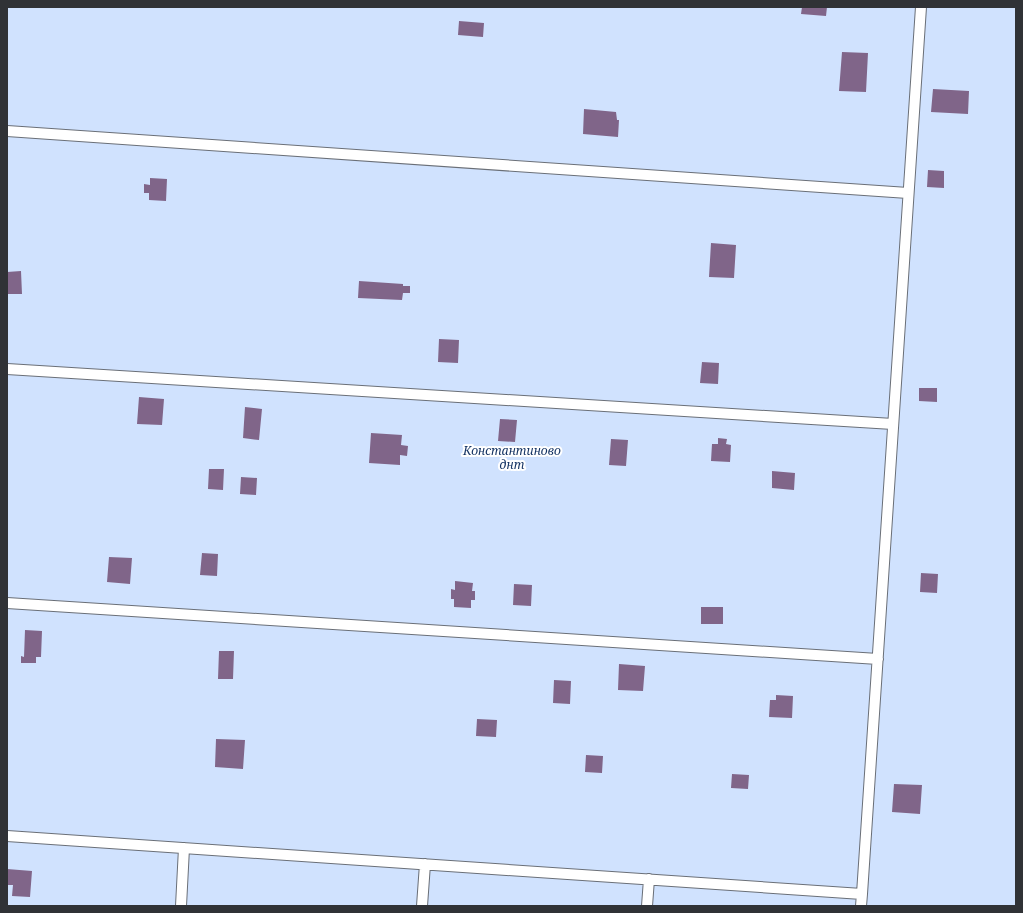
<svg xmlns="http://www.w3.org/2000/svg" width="1023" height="913" font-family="'Noto Serif',serif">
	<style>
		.green { fill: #d0e2fe }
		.building { fill: #806589 }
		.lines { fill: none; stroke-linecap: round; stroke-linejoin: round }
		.lane-casing { stroke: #6a6f77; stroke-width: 12 }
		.lane { stroke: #fff; stroke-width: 10 }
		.labels { text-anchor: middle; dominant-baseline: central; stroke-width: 4; stroke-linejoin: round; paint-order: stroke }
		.park-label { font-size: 12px; font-style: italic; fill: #143363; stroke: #fff }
	</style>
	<rect width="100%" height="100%" fill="#e9eff9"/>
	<path class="green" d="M7,7H1016V906H7Z"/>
	<path class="building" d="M802,7H827L826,16L801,14Z
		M459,21L484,23L483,37L458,35Z
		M842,52L868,53L866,92L839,91Z
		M933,89L969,91L968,114L931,112Z
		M584,109L616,112L617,120H619L618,137L583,134Z
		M928,170L944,171V188L927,187Z
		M150,178L167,179L166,201L149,200V193H144V184L150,185Z
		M711,243L736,245L734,278L709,277Z
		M21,271L22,294H7V272Z
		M359,281L403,284V286H410V293H403L402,300L358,298Z
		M439,339L459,340L458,363L438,362Z
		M702,362L719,363L718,384L700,383Z
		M919,388H937V402L919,401Z
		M139,397L164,399L162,425L137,424Z
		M245,407L262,409L259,440L243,438Z
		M500,419L517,420L515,442L498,441Z
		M371,433L402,435L401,445L408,446L407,456L400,455V465L369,463Z
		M718,438L727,439L726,444L731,445L730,462L711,461L712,444H718Z
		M611,439L628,440L626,466L609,465Z
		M209,469H224L223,490L208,489Z
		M772,471L795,473L794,490L772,488Z
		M241,477L257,478L256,495L240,494Z
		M202,553L218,554L217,576L200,575Z
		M109,557L132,558L130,584L107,582Z
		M921,573L938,574L937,593L920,592Z
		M455,581L473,583L472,591H475V600H471V608L454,607V599H451V589L455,590Z
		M514,584L532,585L531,606L513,605Z
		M701,607H723V624H701Z
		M25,630L42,631L41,657H36V663H21V656L24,657Z
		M219,651H234L233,679H218Z
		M619,664L645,666L643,691L618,690Z
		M554,680L571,681L570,704L553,703Z
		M776,695L793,696L792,718L769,717L770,700H776Z
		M477,719L497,720L496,737L476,736Z
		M216,739L245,740L243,769L215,767Z
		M586,755L603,756L602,773L585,772Z
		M732,774L749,775L748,789L731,788Z
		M894,784L922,785L920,814L892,812Z
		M7,869L32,871L30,897L12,896L13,885H7Z"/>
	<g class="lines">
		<defs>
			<path id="lane" d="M7,131L908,193
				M7,369L893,424
				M7,603L878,659
				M7,836L862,894L921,7
				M181,906L184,848
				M422,906L425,864
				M647,906L649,879
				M861,906L862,894"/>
		</defs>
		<use href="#lane" class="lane-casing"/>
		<use href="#lane" class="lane"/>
	</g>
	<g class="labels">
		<g class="park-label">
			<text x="512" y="450">Константиново<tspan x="512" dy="14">днт</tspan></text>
		</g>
	</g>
	<rect width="1023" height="913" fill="none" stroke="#303236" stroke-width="16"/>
</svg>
